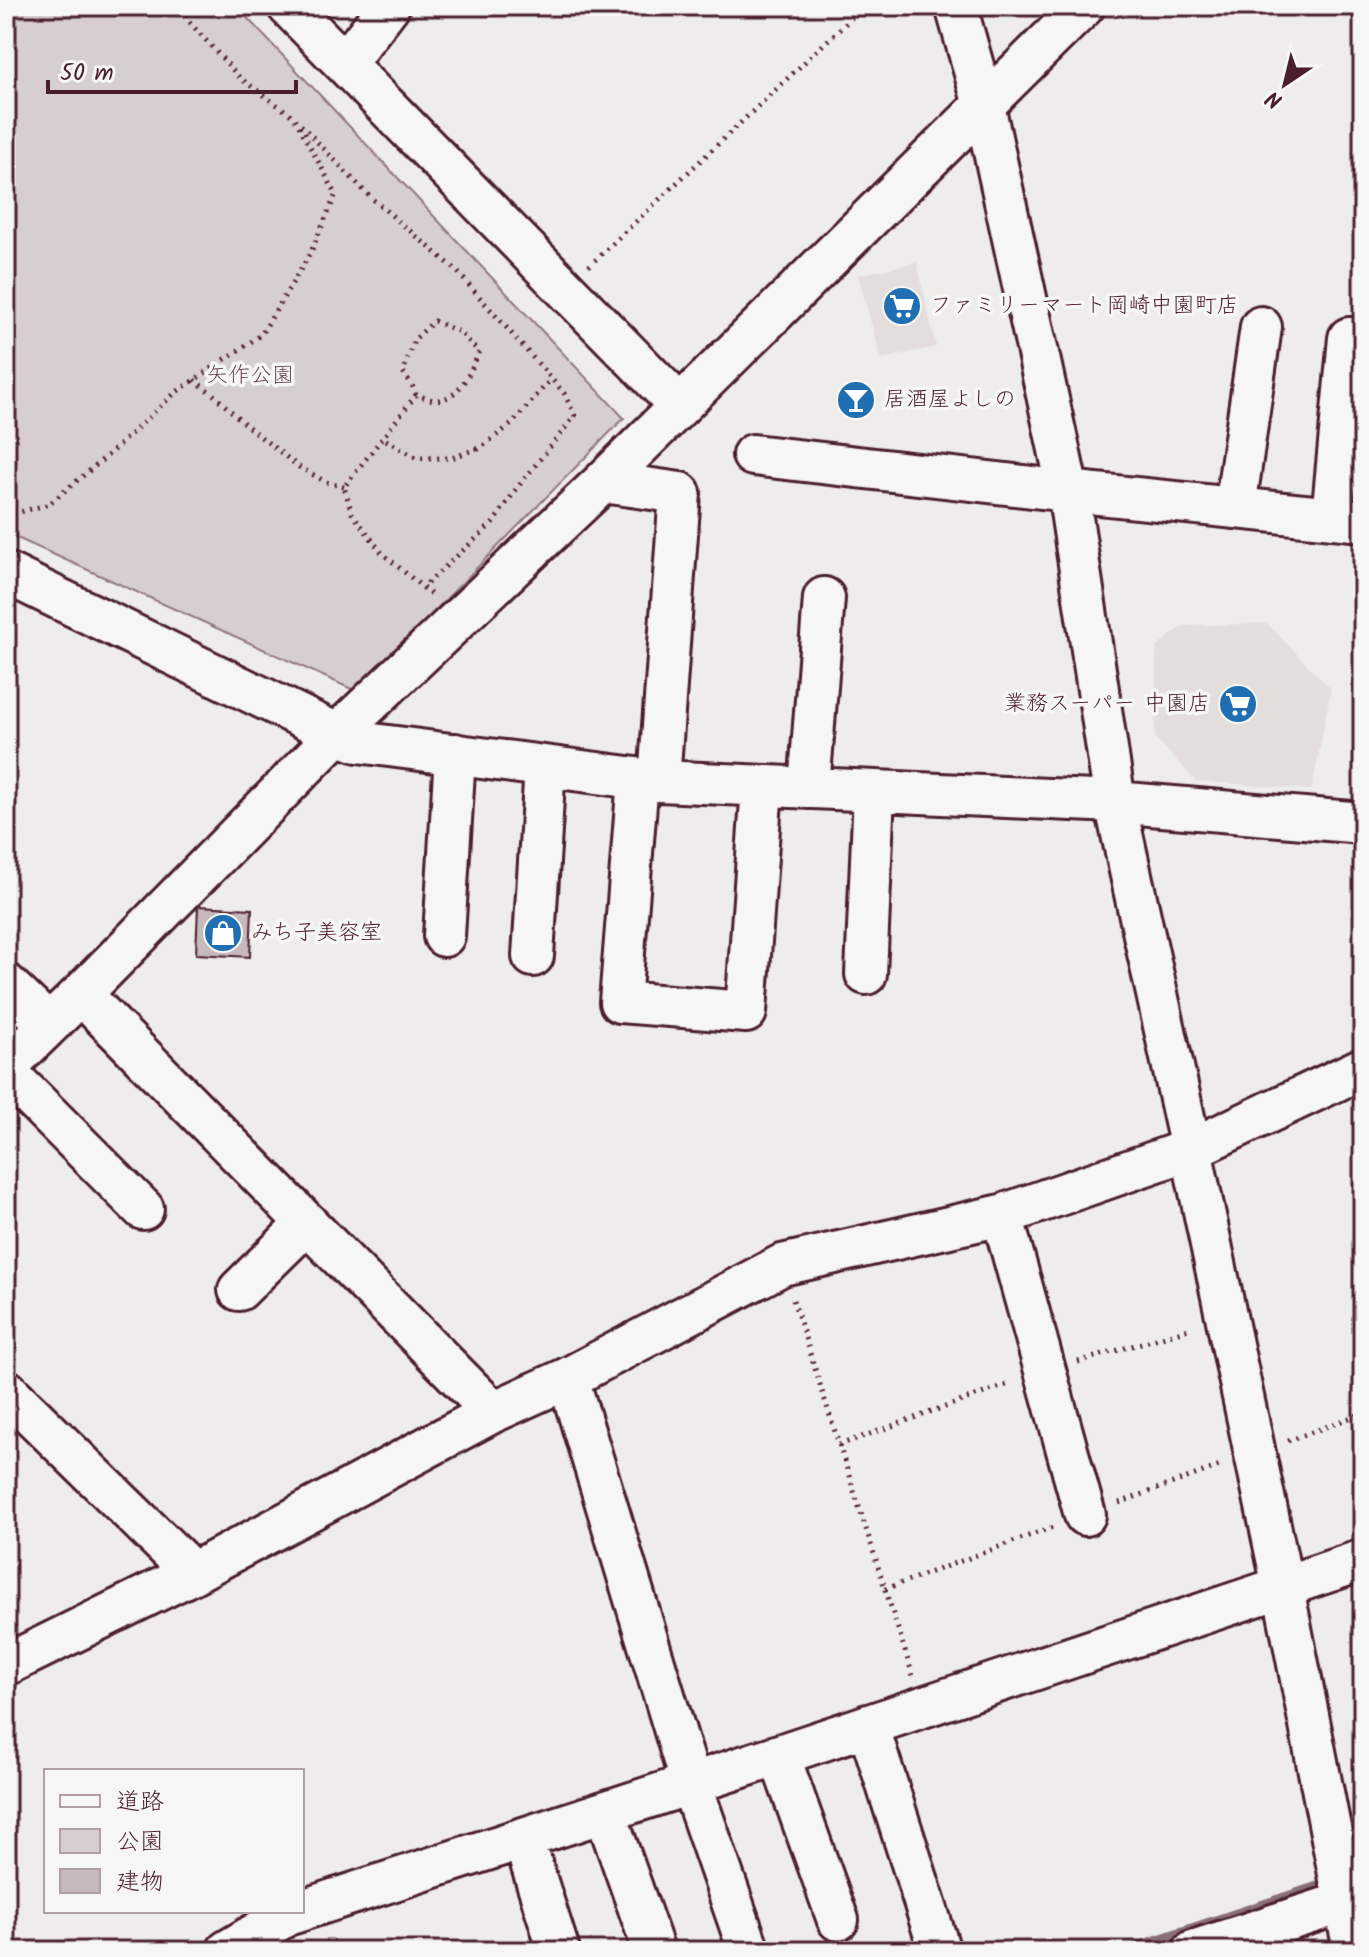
<svg xmlns="http://www.w3.org/2000/svg" width="1369" height="1957" font-family="Kalam,'Klee One',sans-serif">
	<style>
		.built { fill: #e3dedc }
		.green { fill: #d7cfce; stroke: #90777c; stroke-width: 2 }
		.lines { fill: none; stroke-linecap: round; stroke-linejoin: round }
		.stream { stroke: #8a6f74; stroke-width: 10 }
		.building { fill: #c6babb; stroke: #4a1f2b; stroke-width: 2 }
		.minor-casing { stroke: #4a1f2b; stroke-width: 46 }
		.path { stroke: #4a1f2b; stroke-width: 5; stroke-dasharray: 2 6; stroke-linecap: butt }
		.minor { stroke: #f6f6f2; stroke-width: 40 }
		.labels { text-anchor: middle; dominant-baseline: central; stroke-width: 7; stroke-linejoin: round; paint-order: stroke }
		.poi-label { font-size: 22px; fill: #4a1f2b; stroke: #f6f6f2; text-anchor: start }
		.park-label { font-size: 22px; fill: #6d4b54; stroke: #f6f6f2 }
	</style>
	<rect width="100%" height="100%" fill="#efedea"/>
	<filter id="ink" filterUnits="userSpaceOnUse"><feTurbulence type="fractalNoise" baseFrequency=".0125" numOctaves="2"/><feDisplacementMap in="SourceGraphic" scale="16" xChannelSelector="R" yChannelSelector="G"/><feConvolveMatrix kernelMatrix="1 2 1 2 8 2 1 2 1" color-interpolation-filters="sRGB"/></filter>
	<g filter="url(#ink)">
		<path class="built" d="M917,262L936,347L881,359L858,275Z
			M1267,623L1331,689L1312,790L1196,781L1155,738L1156,648L1182,626Z"/>
		<path class="green" d="M6,6H236L624,418L356,691L6,533Z"/>
		<g class="lines">
			<path class="stream" d="M1124,1951L1325,1884"/>
		</g>
		<path class="building" d="M198,906L252,909L250,957L196,954Z"/>
		<g class="lines">
			<defs>
				<path id="minor" d="M288,6L680,406
					M956,6L984,105L1068,491L1115,802L1191,1149L1283,1587L1354,1951
					M345,63L389,6
					M753,455L1068,491L1363,521
					M603,482L680,493L659,781
					M1235,508L1261,327
					M1332,518L1349,338
					M6,573L337,734L358,742L659,781L1115,802L1363,823
					M638,779L620,1002L746,1012L762,786
					M809,788L824,598
					M444,936L455,754
					M533,956L545,767
					M866,974L874,792
					M6,984L49,1025
					M81,994L493,1412
					M6,1067L81,994L337,734L603,482L1084,6
					M6,1072L143,1209
					M1002,1215L1085,1515
					M239,1290L307,1223
					M568,1378L691,1784L749,1951
					M6,1390L193,1573
					M6,1665L193,1573L493,1412L568,1378L782,1265L1002,1215L1191,1149L1363,1068
					M868,1725L938,1945
					M779,1755L838,1920
					M605,1812L654,1951
					M523,1838L559,1951
					M302,1910L779,1755L1363,1560
					M227,1951L287,1915L300,1911
					M1193,1951L1363,1896"/>
			</defs>
			<use href="#minor" class="minor-casing"/>
			<path class="path" d="M301,125L370,197L454,268L564,393L575,416L517,488L493,523L423,587
				M589,266L864,6
				M194,380L214,395L247,426L299,467L326,482L344,487
				M416,395L412,385L403,372L414,340L434,321L460,332L479,352C471,371 460,399 436,400C430,400 421,396 416,395L344,487L352,513L382,553L434,597
				M386,440L417,458H452L478,448L476,451L512,424L551,379
				M6,516L49,504L107,456L175,393L261,335L310,254L336,194L294,117L240,78L175,6
				M793,1300L913,1676
				M1078,1362L1192,1328
				M1288,1441L1363,1413
				M839,1445L1012,1383
				M1119,1503L1222,1465
				M885,1589L1053,1527"/>
			<use href="#minor" class="minor"/>
		</g>
	</g>
	<defs>
		<symbol id="supermarket-disc" viewBox="-11 -11 22 22"><circle r="9.5" fill="#1f6fb2" stroke="#f6f6f2"/><path d="M-6-5.5h2.5l.6 2H6L4.5 2H-2.5L-4.4-4H-6ZM-1.5 3.2a1.3 1.3 0 1 0 .1 0ZM3 3.2a1.3 1.3 0 1 0 .1 0Z" fill="#fff"/></symbol>
		<symbol id="bar-disc" viewBox="-11 -11 22 22"><circle r="9.5" fill="#1f6fb2" stroke="#f6f6f2"/><path d="M-6-5H6L.8 .8V4.5H3.5V6h-7V4.5H-.8V.8Z" fill="#fff"/></symbol>
		<symbol id="shop-disc" viewBox="-11 -11 22 22"><circle r="9.5" fill="#1f6fb2" stroke="#f6f6f2"/><path d="M-5-2.5h2.3a2.7 3.5 0 0 1 5.4 0H5L5.5 6h-11ZM-1.5-2.5h3a1.5 2.3 0 0 0-3 0Z" fill="#fff"/></symbol>
	</defs>
	<g fill-rule="evenodd">
		<use href="#supermarket-disc" x="880" y="284" width="44" height="44"/>
		<use href="#bar-disc" x="834" y="378" width="44" height="44"/>
		<use href="#supermarket-disc" x="1216" y="682" width="44" height="44"/>
		<use href="#shop-disc" x="201" y="911" width="44" height="44"/>
	</g>
	<g class="labels">
		<g class="poi-label">
			<text x="930" y="306">ファミリーマート岡崎中園町店</text>
			<text x="884" y="400">居酒屋よしの</text>
			<text x="1210" y="704" text-anchor="end">業務スーパー 中園店</text>
			<text x="251" y="933">みち子美容室</text>
		</g>
		<g class="park-label">
			<text x="250" y="376">矢作公園</text>
		</g>
	</g>
	<rect width="1369" height="1957" fill="none" stroke="#f6f6f2" stroke-width="32"/>
	<rect x="16" y="16" width="1337" height="1925" fill="none" stroke="#4a1f2b" stroke-width="3" filter="url(#ink)"/>
	<rect x="44" y="1769" width="260" height="144" fill="#f6f6f2" stroke="#b1a0a2" stroke-width="2"/>
	<rect x="60" y="1795" width="40" height="12" fill="#f6f6f2" stroke="#b1a0a2" stroke-width="2"/>
	<text x="116" y="1809" font-size="24" fill="#4a1f2b">道路</text>
	<rect x="60" y="1829" width="40" height="24" fill="#d7cfce" stroke="#b1a0a2" stroke-width="2"/>
	<text x="116" y="1849" font-size="24" fill="#4a1f2b">公園</text>
	<rect x="60" y="1869" width="40" height="24" fill="#c6babb" stroke="#b1a0a2" stroke-width="2"/>
	<text x="116" y="1889" font-size="24" fill="#4a1f2b">建物</text>
	<g transform="translate(1285 84) rotate(215)" stroke="#f6f6f2" stroke-width="6" paint-order="stroke">
	<path d="M0-6L14 30L0 20L-14 30Z" fill="#4a1f2b"/>
	<text y="-12" font-size="22" font-weight="bold" text-anchor="middle" fill="#4a1f2b">N</text>
	</g>
	<path d="M48 80v12h248v-12" fill="none" stroke="#4a1f2b" stroke-width="4"/>
	<text x="60" y="80" font-size="24" fill="#4a1f2b" stroke="#f6f6f2" stroke-width="6" paint-order="stroke">50 m</text>
</svg>
